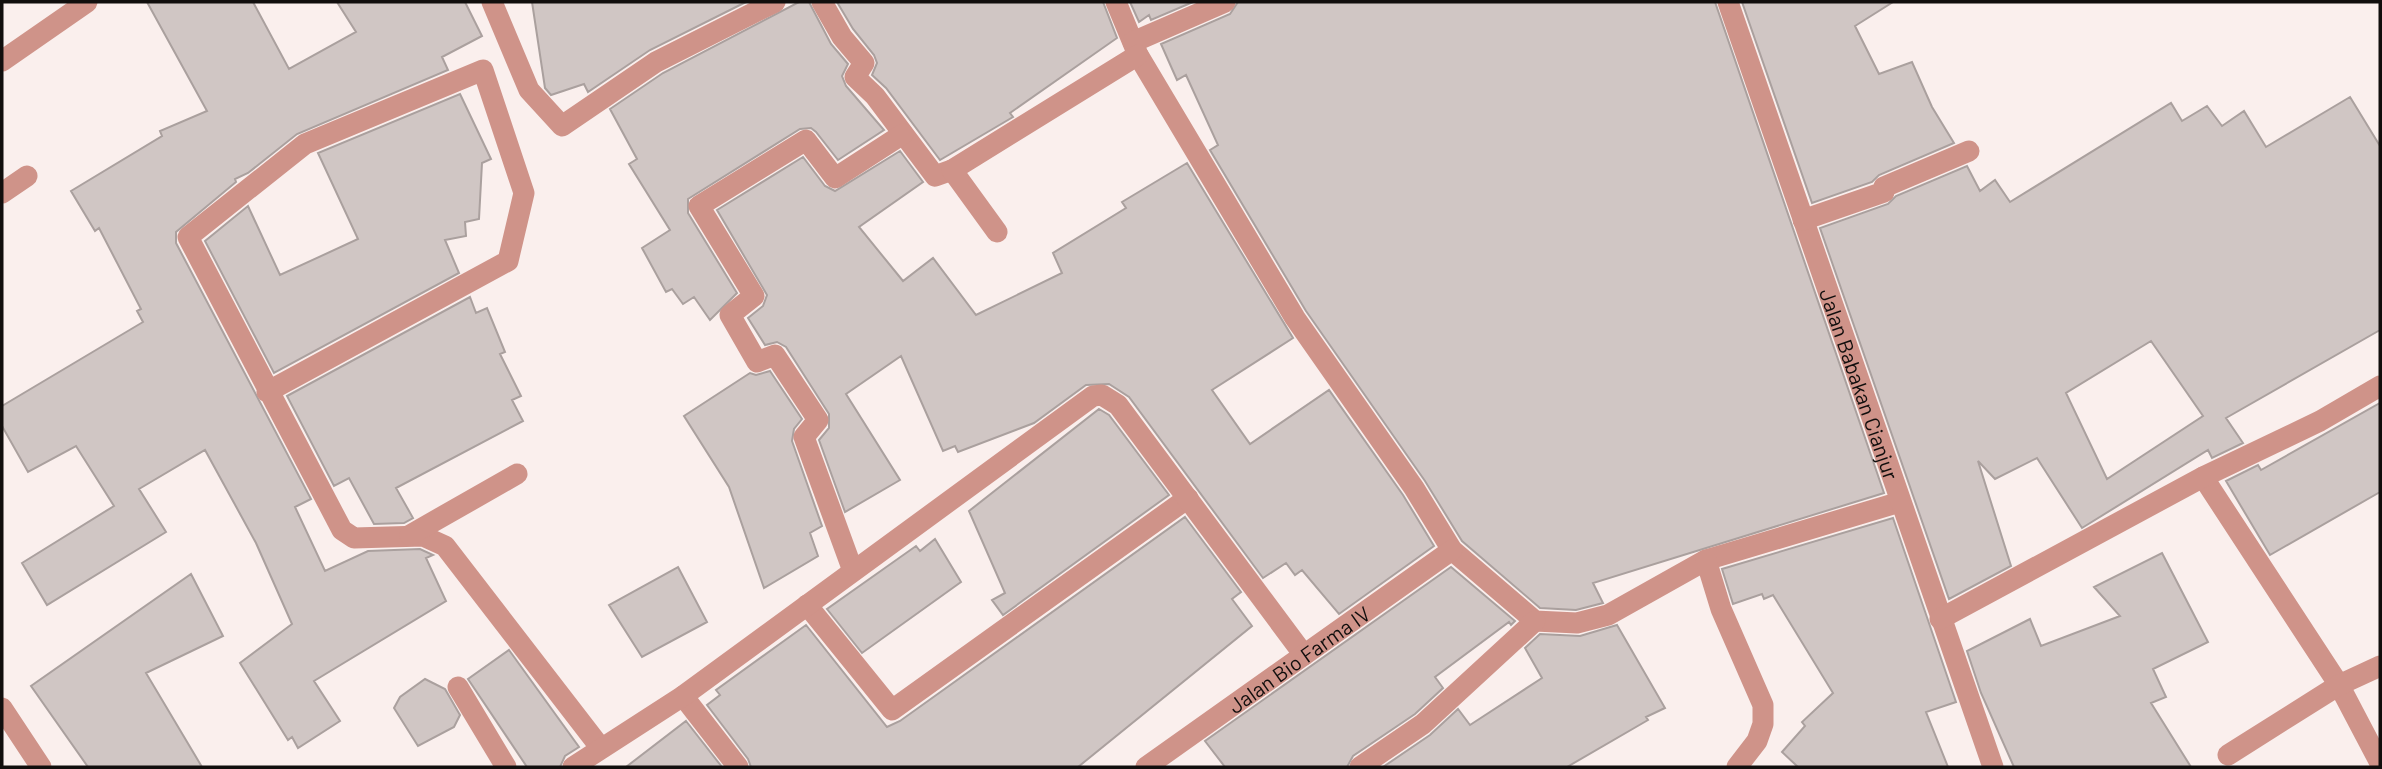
<svg xmlns="http://www.w3.org/2000/svg" width="2382" height="769" font-family="Barlow,sans-serif">
	<style>
		.building { fill: #d0c6c4; stroke: #aaa09e; stroke-width: 2; fill-rule: evenodd }
		.lines { fill: none; stroke-linecap: round; stroke-linejoin: round }
		.minor { stroke: #cf9389; stroke-width: 21 }
		.labels { text-anchor: middle; dominant-baseline: central; stroke-width: 5; stroke-linejoin: round; paint-order: stroke }
		.street-label { font-size: 21px; fill: #110e0d; stroke: #faefed }
	</style>
	<rect width="100%" height="100%" fill="#faefed"/>
	<path class="building" d="M147,2H253L289,69L356,32L337,2H465L482,36L442,57L448,70L297,134L248,173L235,179L236,182L176,232V243L311,499L295,507L325,571L368,551L420,549L433,555L426,558L446,601L314,681L340,721L298,748L292,737L288,740L240,663L292,624L256,543L205,450L139,489L166,532L47,605L22,563L114,506L76,446L28,472L2,426V406L143,322L137,311L141,309L99,228L95,231L71,191L162,136L160,131L207,111Z
		M532,2H746L650,50L588,92L584,84L551,95L545,88Z
		M799,2H809L831,44L848,64L842,76L846,86L884,130L838,160L816,132L811,128L800,129L688,199V213L737,293L710,320L694,297L683,304L672,289L666,292L642,248L670,230L629,164L637,159L610,109L663,73Z
		M837,2H1103L1117,38L1010,113L1013,117L940,160L886,88L872,75L877,63L874,55L853,29Z
		M1130,2H1193L1151,20L1149,15L1139,22Z
		M1238,2H1715L1884,493L1593,583L1603,603L1576,610L1540,608L1462,541L1425,481L1306,311L1210,150L1218,145L1186,75L1177,80L1161,44L1230,14Z
		M1742,2H1893L1855,26L1879,74L1912,62L1932,107L1954,143L1879,175L1872,182L1812,203Z
		M460,94L491,159L482,163L479,219L465,222L466,236L445,240L459,273L274,373L205,241L248,206L280,275L358,239L318,153Z
		M2350,97L2380,146V330L2226,418L2243,443L2212,458L2208,450L2082,528L2037,458L1995,479L1978,461L2011,566L1949,599L1820,228L1888,204L1896,196L1967,166L1980,191L1995,180L2010,202L2171,103L2182,121L2207,106L2222,126L2244,111L2266,147ZM2151,341L2203,416L2107,479L2066,393Z
		M900,151L923,182L859,227L903,281L933,258L976,315L1062,273L1053,253L1126,208L1122,202L1187,163L1293,338L1212,390L1250,444L1329,390L1403,495L1434,546L1339,614L1302,570L1295,575L1286,563L1263,578L1129,397L1109,384L1086,385L1034,423L958,452L955,446L943,451L901,356L846,394L900,480L845,512L819,440L829,428V414L786,347L777,342L765,345L748,318L763,306L767,295L717,210L803,157L825,186L835,191Z
		M470,297L476,313L487,308L505,352L500,354L521,396L512,400L523,421L396,488L413,518L404,523L374,524L349,478L334,486L287,396Z
		M770,371L802,419L794,429L792,441L822,526L810,533L818,556L764,588L729,487L684,416L750,373L756,375Z
		M2380,403V492L2270,555L2226,481L2258,465L2261,470Z
		M1099,409L1109,415L1169,495L1003,615L992,600L1005,593L969,511Z
		M1185,517L1241,592L1232,599L1252,626L1078,767H751L748,759L707,705L720,695L716,690L806,625L887,727L900,721Z
		M1893,518L1956,702L1926,712L1948,767H1798L1782,752L1805,726L1802,722L1833,693L1773,595L1764,599L1762,594L1733,604L1722,569Z
		M935,539L961,582L862,653L827,609L916,546L920,551Z
		M2162,553L2208,642L2153,669L2166,697L2151,703L2191,767H2014L1981,693L1967,651L2030,619L2041,646L2120,616L2094,587Z
		M678,567L707,622L642,657L609,605Z
		M1451,567L1515,621L1511,625L1509,622L1435,677L1443,688L1415,714L1353,756L1347,767H1225L1205,741Z
		M191,574L223,636L146,673L202,767H88L31,686Z
		M1617,625L1665,708L1646,717L1648,720L1567,767H1383L1430,735L1458,709L1470,725L1542,678L1525,648L1540,634L1580,636Z
		M509,650L579,747L565,756L560,767H527L468,679Z
		M425,679L445,689L460,715L454,727L418,746L394,708L400,697Z
		M686,721L722,767H626Z"/>
	<g class="lines">
		<g class="minor">
			<path d="M492,2L529,90L562,126L656,62L775,2"/>
			<path d="M822,2L842,37L864,63L855,77L875,96L935,176L952,170"/>
			<path d="M1116,2L1138,55L1295,318L1414,488L1452,550L1535,621L1577,623L1608,615L1706,560L1900,502"/>
			<path id="s1" d="M1728,2L1993,767"/>
			<path d="M1133,42L1225,2"/>
			<path d="M2,61L87,2"/>
			<path d="M2,193L27,176"/>
			<path d="M1803,220L1884,192V187L1969,151"/>
			<path d="M997,232L952,170L1138,55"/>
			<path d="M267,392L508,261L524,193L483,70L305,144L188,237L342,530L354,538L423,536L445,546L600,747"/>
			<path d="M2203,477L2339,685L2380,763"/>
			<path d="M410,535L517,474"/>
			<path d="M1706,560L1721,609L1763,705V724L1757,741L1737,767"/>
			<path d="M853,571L804,437L818,420L775,355L757,362L730,315L754,296L699,206L806,140L835,178L903,134"/>
			<path d="M807,605L892,710L1188,498"/>
			<path d="M1940,619L2203,477L2320,421L2380,386"/>
			<path d="M458,687L506,767"/>
			<path d="M683,696L738,767"/>
			<path d="M2,708L41,767"/>
			<path d="M2228,755L2339,685L2380,666"/>
			<path d="M573,767L683,696L1093,396L1102,395L1118,405L1304,655"/>
			<path id="s2" d="M1146,767L1452,550"/>
			<path d="M1360,767L1423,724L1535,621"/>
		</g>
	</g>
	<g class="labels">
		<g class="street-label">
			<text stroke="none"><textPath href="#s1" startOffset="404">Jalan Babakan Cianjur</textPath></text>
			<text stroke="none"><textPath href="#s2" startOffset="187">Jalan Bio Farma IV</textPath></text>
		</g>
	</g>
	<rect width="2382" height="769" fill="none" stroke="#110e0d" stroke-width="7"/>
</svg>
